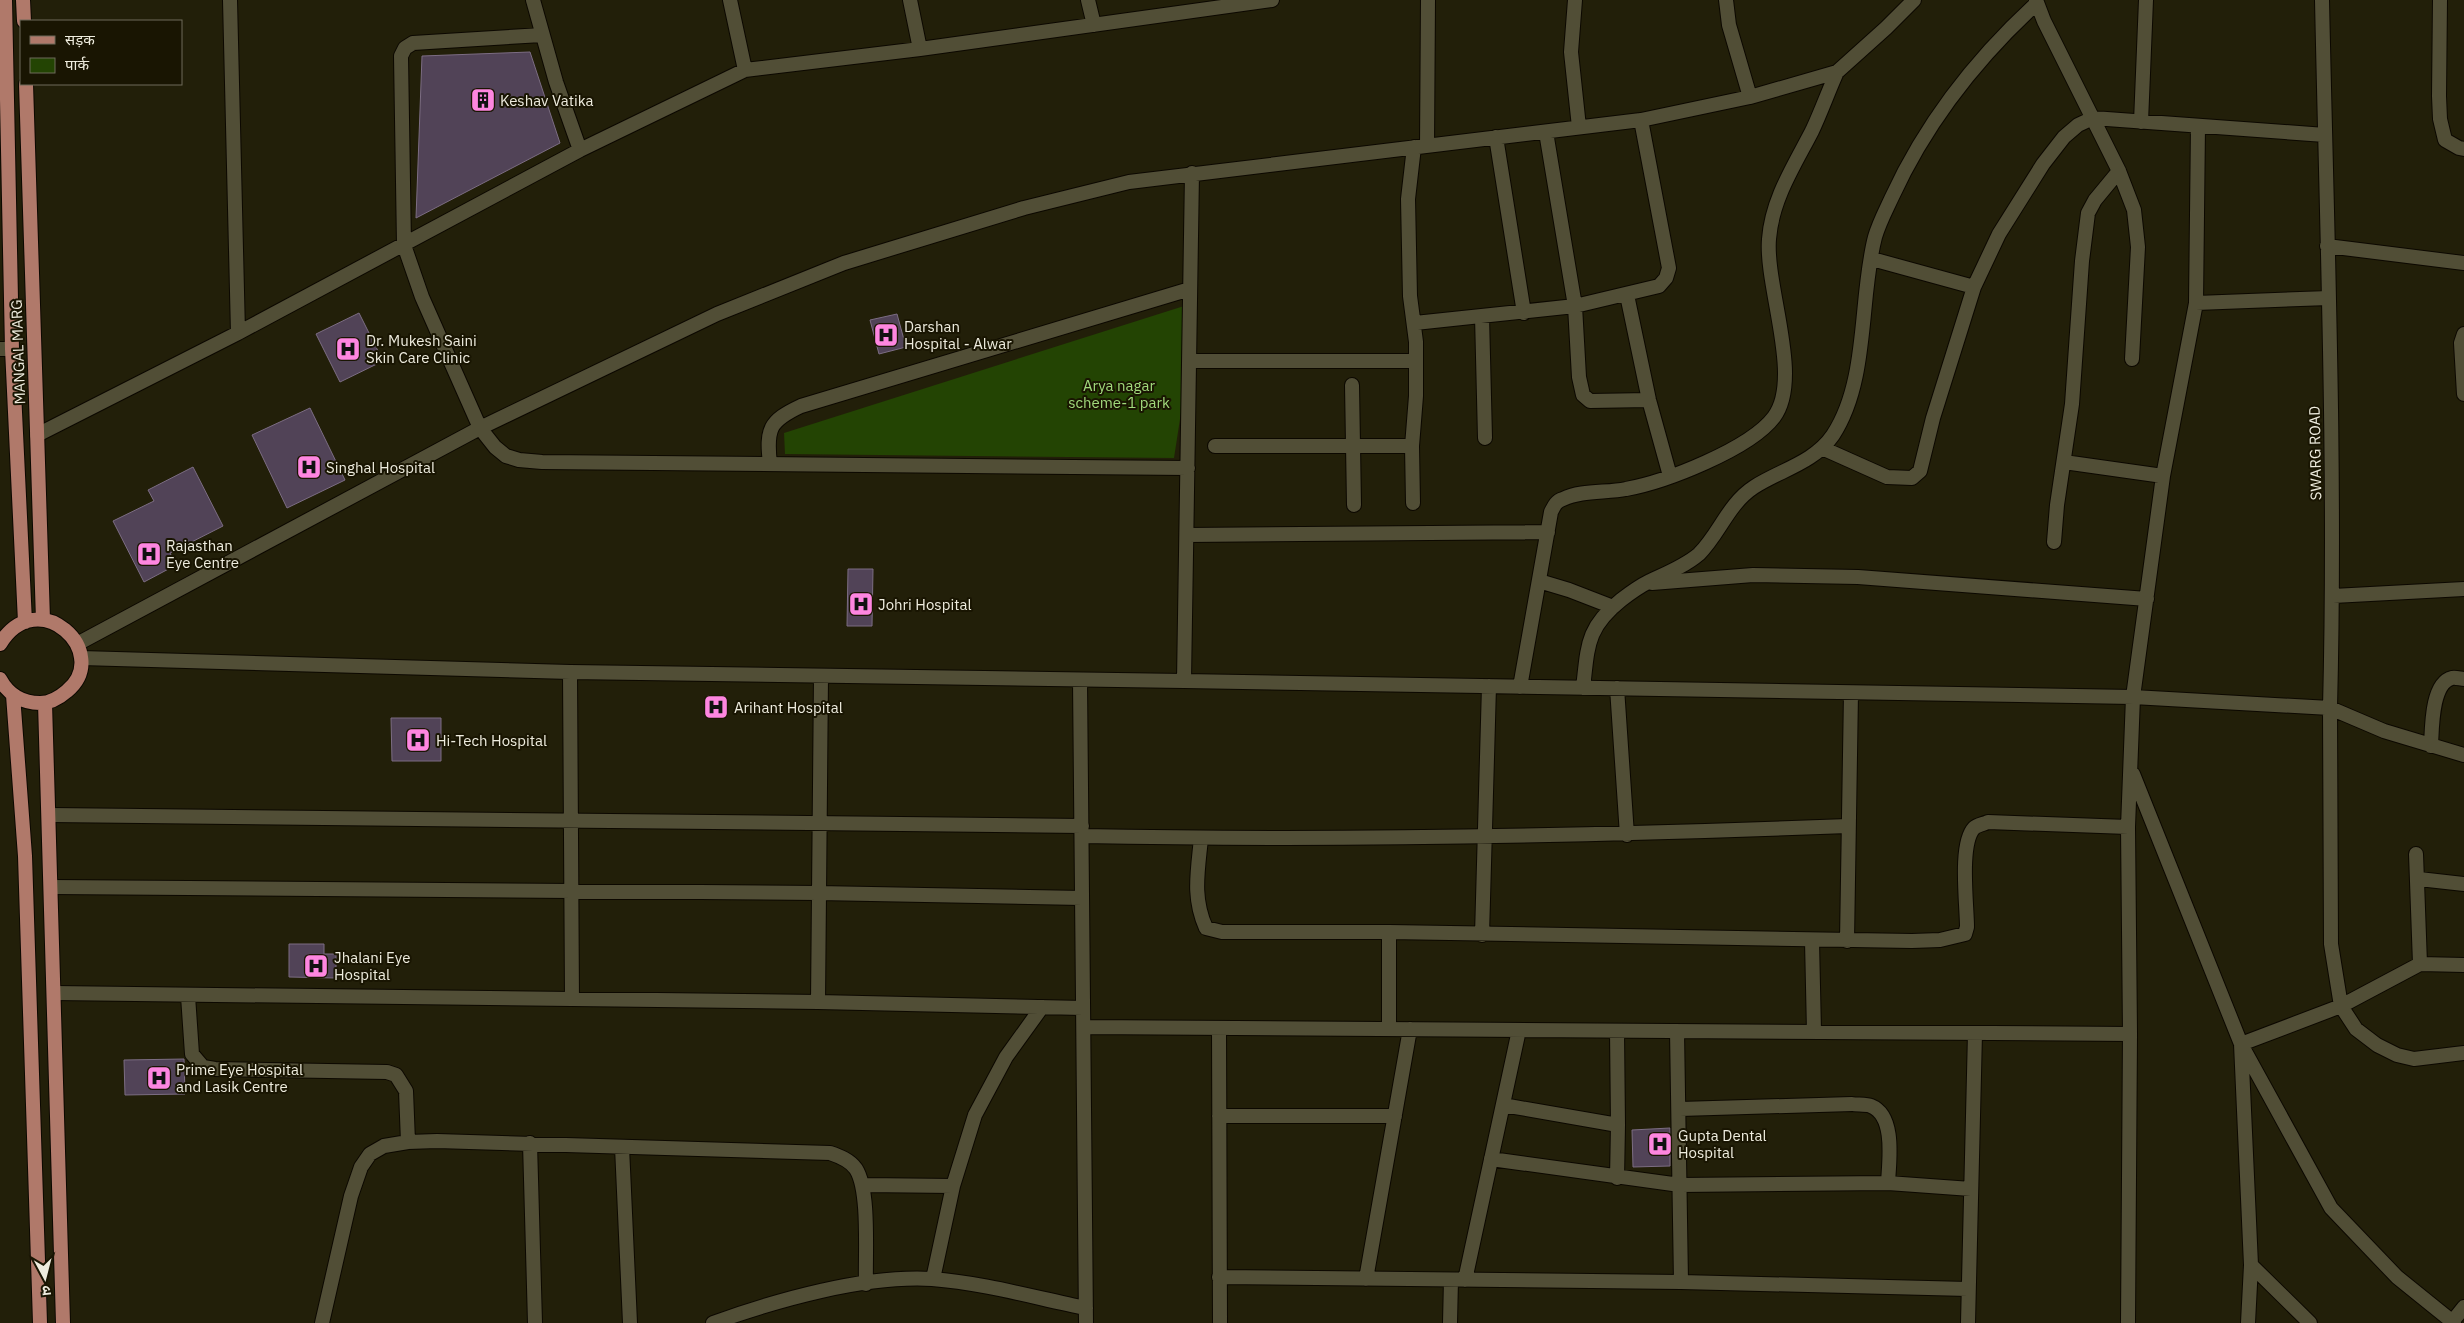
<svg xmlns="http://www.w3.org/2000/svg" width="2464" height="1323" font-family="'IBM Plex Sans','Noto Sans Devanagari',sans-serif">
	<style>
		.green { fill: #234403 }
		.building { fill: #514357; stroke: #7c6d83 }
		.lines { fill: none; stroke-linecap: round; stroke-linejoin: round }
		.minor-casing { stroke: #0c0800; stroke-width: 16 }
		.primary-casing { stroke: #0c0800; stroke-width: 16 }
		.minor { stroke: #514e36; stroke-width: 14 }
		.primary { stroke: #b0796a; stroke-width: 14 }
		.labels { text-anchor: middle; dominant-baseline: central; stroke-width: 4; stroke-linejoin: round; paint-order: stroke }
		.poi-label { font-size: 15px; fill: #eeecde; stroke: #191502; text-anchor: start }
		.street-label { font-size: 15px; fill: #eeecde; stroke: #191502 }
		.park-label { font-size: 15px; fill: #a1d97c; stroke: #191502 }
	</style>
	<rect width="100%" height="100%" fill="#221f09"/>
	<path class="green" d="M1184,306L1189,361L1174,458L785,454L784,433Z"/>
	<path class="building" d="M530,52L560,143L416,218L422,56Z
		M359,313L383,361L340,382L316,334Z
		M897,314L906,347L879,354L870,320Z
		M310,408L345,480L287,508L252,435Z
		M193,467L223,526L170,553L176,565L144,582L113,521L154,501L148,490Z
		M848,569H873L872,626H847Z
		M391,718H441V761H392Z
		M289,944H324V954H336V978L289,977Z
		M184,1059L185,1094L125,1095L124,1060Z
		M1670,1128V1166L1633,1167L1632,1130Z"/>
	<g class="lines">
		<defs>
			<path id="minor" d="M533,0L556,82L580,150
				M730,0L745,70
				M910,0L920,49
				M1088,0L1094,25
				M1575,0L1571,52L1579,127
				M1726,0L1729,25L1750,97
				M2036,0L2044,21L2119,171L2134,210L2138,247L2132,359
				M2440,0L2439,96L2440,119L2445,140L2459,148L2464,149
				M542,35L413,43L405,48L401,56L404,245L422,297L480,428L495,447L506,456L519,460L542,462L1188,468
				M2141,122L2146,0
				M2198,126L2196,303L2163,476L2133,697L2330,708C2336,472 2327,236 2322,0
				M1546,132L1575,306L1579,377L1583,395L1590,401L1649,400
				M1496,137L1524,313
				M1427,145L1428,0
				M2327,246L2464,263
				M1872,259L1974,287
				M1627,295L1649,400L1670,476
				M2196,303L2329,298
				M1482,316L1485,438
				M1415,323L1575,306L1659,286L1666,278L1669,268L1641,120
				M238,333L580,150L745,70L920,49L1272,0
				M2464,334L2461,343L2464,394
				M0,349H12
				M1189,361H1416
				M1352,385L1354,505
				M37,435L238,333L230,0
				M1215,446H1412
				M1822,448L1887,477L1912,478L1920,471L1933,418L1974,287L1999,234L2043,164L2064,137L2078,125L2093,118L2325,135
				M2064,462L2163,476
				M770,464C766,429 769,421 801,406L1190,289
				M1413,503L1412,446L1416,396V342L1410,296L1408,199L1414,147
				M1187,535L1548,532
				M2054,542L2057,505L2072,404L2082,261L2088,213L2095,200L2119,171
				M1539,581L1569,590L1613,607
				M1652,583L1753,575L1858,577L2147,599
				M2333,596L2464,589
				M77,644L480,428L717,314L844,263L1024,208L1129,182L1641,120L1750,97L1837,72L1886,28L1914,0
				M81,658L570,672L1184,681L1192,173
				M570,672L572,999
				M1080,680L1086,1323
				M1184,681L2133,697L2128,827L2130,1034L2128,1323
				M1520,687L1551,512C1554,506 1556,501 1563,499C1581,490 1607,493 1626,489C1665,482 1750,449 1774,417C1803,378 1765,287 1769,239C1772,199 1794,166 1812,131C1821,112 1828,92 1837,72
				M1583,688C1588,646 1586,628 1621,600C1630,593 1640,586 1650,581C1667,573 1685,566 1699,554C1720,533 1728,504 1754,487C1780,470 1814,463 1833,435C1869,380 1859,298 1875,237C1879,223 1886,210 1892,197C1926,123 1978,57 2037,3
				M1617,688L1627,835
				M2431,746C2432,730 2431,683 2452,678C2455,677 2461,679 2464,679
				M2464,755L2384,731L2330,708L2331,944L2341,1006L2356,1029L2377,1045L2397,1055L2414,1059L2464,1053
				M2133,774L2241,1044L2331,1208L2397,1277L2454,1323
				M50,815L1082,826
				M1082,836C1338,841 1593,836 1848,826
				M1201,838C1198,871 1192,897 1206,928L1222,932H1389L1912,941L1940,940L1965,934L1967,927C1967,905 1959,844 1974,828C1977,825 1984,824 1988,822L2128,827
				M2416,854L2420,964
				M2419,879L2464,884
				M51,887L818,893L1082,898
				M1389,932V1029
				M1482,935L1489,686
				M1812,941L1814,1032
				M1847,941L1851,693
				M54,993L818,1002L1083,1008
				M188,996L192,1054L203,1067L215,1069L387,1072L396,1075L406,1091L408,1142
				M818,1002L821,677
				M1084,1027L2130,1034
				M1219,1028L1220,1323
				M1617,1031L1618,1125L1617,1178
				M1677,1031L1681,1282
				M1503,1105L1618,1125
				M1680,1109L1852,1104C1857,1105 1866,1104 1871,1106C1896,1116 1889,1162 1888,1183
				M1219,1116H1395
				M530,1143L535,1323
				M622,1147L630,1323
				M1491,1159L1680,1185L1888,1183L1971,1189
				M864,1185L953,1186
				M2251,1265L2310,1323
				M1219,1277L1681,1282L1968,1289
				M933,1279L953,1186L975,1115L1006,1057L1042,1007
				M1366,1279L1410,1029
				M1465,1280L1519,1030
				M2452,1322L2464,1307
				M322,1323L351,1196L361,1167L370,1154L384,1146L408,1142L437,1141L830,1153C839,1156 850,1160 856,1169C870,1191 865,1256 866,1284
				M713,1323C777,1300 865,1275 932,1279C984,1283 1036,1298 1086,1308
				M1450,1323L1451,1280
				M1968,1323L1975,1033
				M2248,1323L2251,1265L2241,1044L2341,1006L2420,964L2464,965"/>
			<path id="primary" d="M5,0L12,349L25,622
				M23,0L24,21
				M26,84L43,620
				M0,644C38,582 113,653 67,691C59,698 50,703 40,703C22,703 8,694 0,679
				M13,695L25,856L40,1323
				M45,703L63,1323"/>
		</defs>
		<use href="#minor" class="minor-casing"/>
		<use href="#primary" class="primary-casing"/>
		<use href="#minor" class="minor"/>
		<use href="#primary" class="primary"/>
	</g>
	<defs>
		<symbol id="building-square" viewBox="-11 -11 22 22"><rect x="-9" y="-9" width="18" height="18" rx="4" fill="#fe86e0" stroke="#191502"/><path d="M-4-6H4V6H1V3H-1V6H-4ZM-2.5-4.3h1.7v1.8h-1.7ZM.8-4.3h1.7v1.8H.8ZM-2.5-1h1.7V.8h-1.7ZM.8-1h1.7V.8H.8Z" fill="#111"/></symbol>
		<symbol id="hospital-square" viewBox="-11 -11 22 22"><rect x="-9" y="-9" width="18" height="18" rx="4" fill="#fe86e0" stroke="#191502"/><path d="M-5-5h3v3.5h4V-5h3V5h-3V1.5h-4V5h-3Z" fill="#111"/></symbol>
	</defs>
	<g fill-rule="evenodd">
		<use href="#building-square" x="469" y="86" width="28" height="28"/>
		<use href="#hospital-square" x="872" y="321" width="28" height="28"/>
		<use href="#hospital-square" x="334" y="335" width="28" height="28"/>
		<use href="#hospital-square" x="295" y="453" width="28" height="28"/>
		<use href="#hospital-square" x="135" y="540" width="28" height="28"/>
		<use href="#hospital-square" x="847" y="590" width="28" height="28"/>
		<use href="#hospital-square" x="702" y="693" width="28" height="28"/>
		<use href="#hospital-square" x="404" y="726" width="28" height="28"/>
		<use href="#hospital-square" x="302" y="952" width="28" height="28"/>
		<use href="#hospital-square" x="145" y="1064" width="28" height="28"/>
		<use href="#hospital-square" x="1646" y="1130" width="28" height="28"/>
	</g>
	<g class="labels">
		<g class="poi-label">
			<text x="500" y="100">Keshav Vatika</text>
			<text x="904" y="326">Darshan<tspan x="904" dy="17">Hospital - Alwar</tspan></text>
			<text x="366" y="340">Dr. Mukesh Saini<tspan x="366" dy="17">Skin Care Clinic</tspan></text>
			<text x="326" y="467">Singhal Hospital</text>
			<text x="166" y="545">Rajasthan<tspan x="166" dy="17">Eye Centre</tspan></text>
			<text x="878" y="604">Johri Hospital</text>
			<text x="734" y="707">Arihant Hospital</text>
			<text x="436" y="740">Hi-Tech Hospital</text>
			<text x="334" y="957">Jhalani Eye<tspan x="334" dy="17">Hospital</tspan></text>
			<text x="176" y="1069">Prime Eye Hospital<tspan x="176" dy="17">and Lasik Centre</tspan></text>
			<text x="1678" y="1135">Gupta Dental<tspan x="1678" dy="17">Hospital</tspan></text>
		</g>
		<g class="street-label">
			<text transform="translate(18 352) rotate(-92)">MANGAL MARG</text>
			<text transform="translate(2315 453) rotate(-91)">SWARG ROAD</text>
		</g>
		<g class="park-label">
			<text x="1119" y="385">Arya nagar<tspan x="1119" dy="17">scheme-1 park</tspan></text>
		</g>
	</g>
	<rect x="20" y="20" width="162" height="65" fill="#191502" stroke="#6e6b5a"/>
	<rect x="30" y="36" width="25" height="8" fill="#b0796a" stroke="#6e6b5a"/>
	<text x="65" y="45" font-size="15" fill="#eeecde">सड़क</text>
	<rect x="30" y="58" width="25" height="15" fill="#234403" stroke="#6e6b5a"/>
	<text x="65" y="70" font-size="15" fill="#eeecde">पार्क</text>
	<g transform="translate(45 1278) rotate(173)" stroke="#191502" stroke-width="4" paint-order="stroke">
	<path d="M0-4L9 19L0 12L-9 19Z" fill="#eeecde"/>
	<text y="-8" font-size="14" font-weight="bold" text-anchor="middle" fill="#eeecde">उ</text>
	</g>
</svg>
